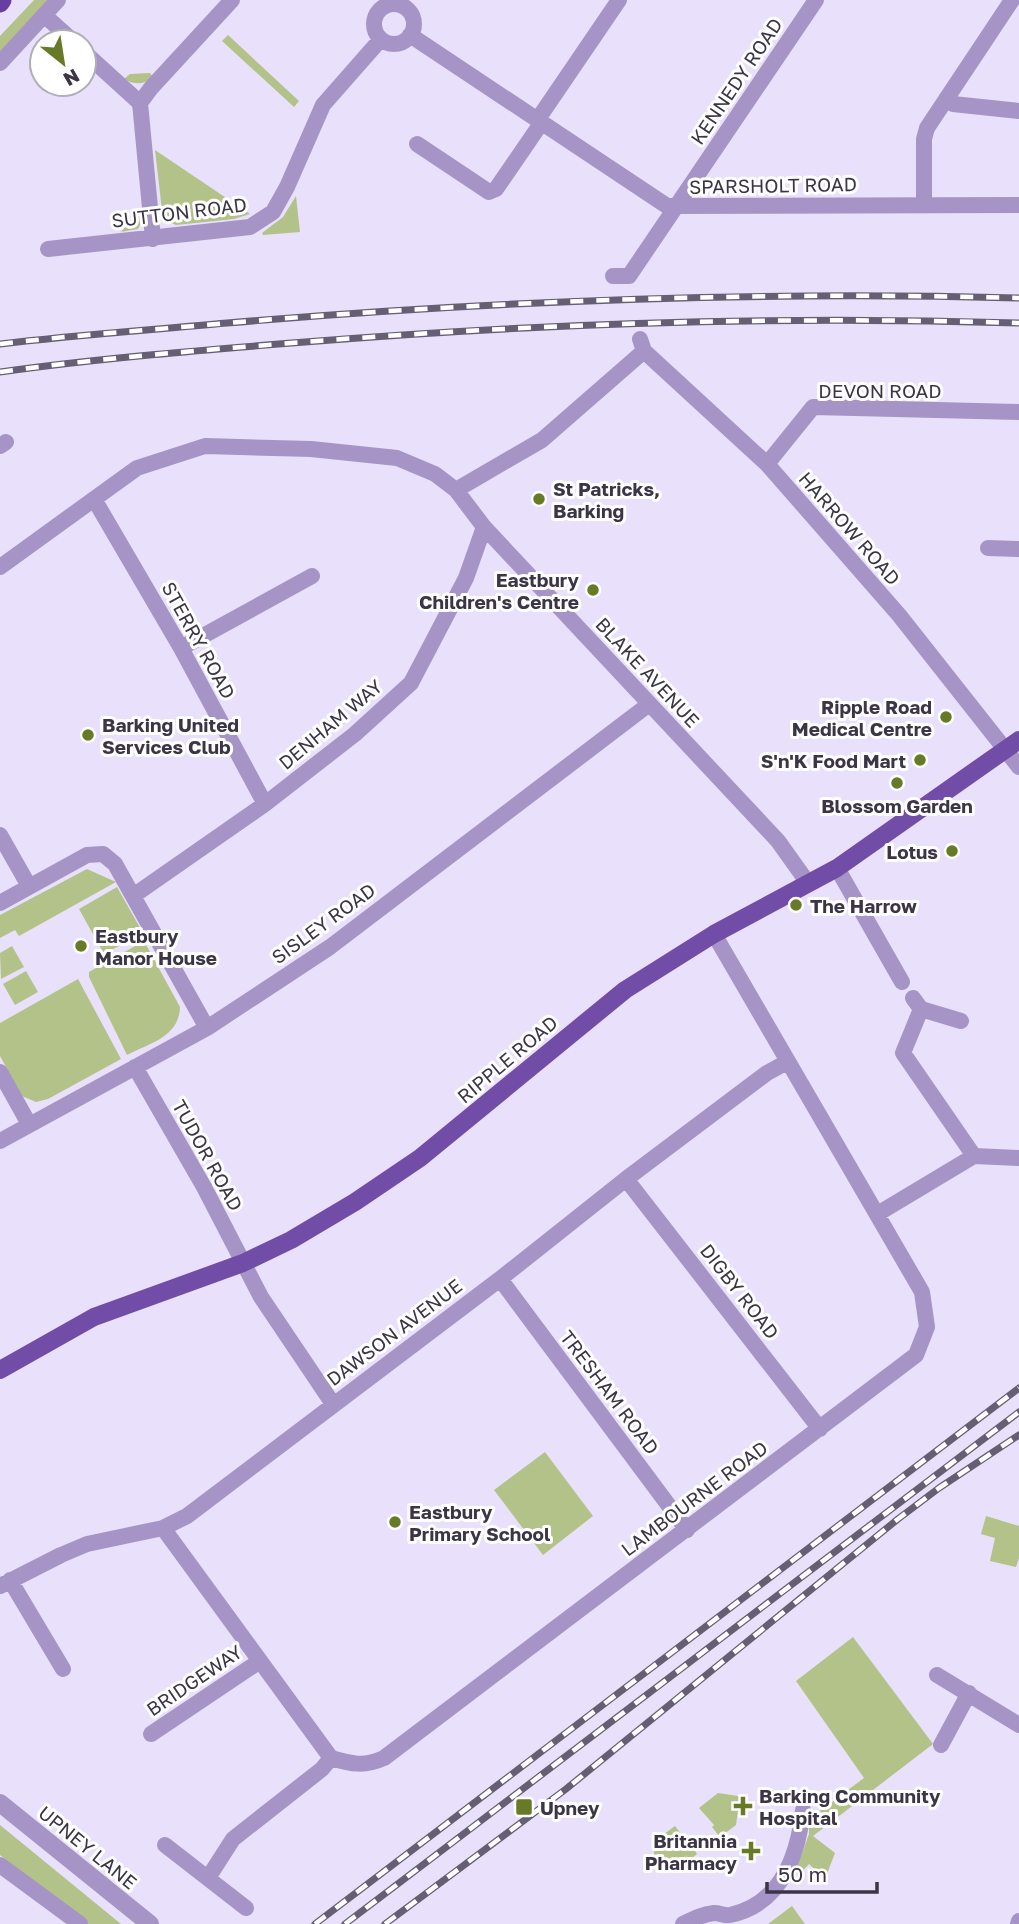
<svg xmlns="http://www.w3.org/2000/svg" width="1019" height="1924" font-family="'Golos Text',sans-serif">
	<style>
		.green { fill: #b3c288 }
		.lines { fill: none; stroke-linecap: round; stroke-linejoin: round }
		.minor { stroke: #a694c7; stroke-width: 16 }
		.tertiary { stroke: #a694c7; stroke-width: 18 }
		.primary { stroke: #724da8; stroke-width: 18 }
		.trunk { stroke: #693ea2; stroke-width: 19 }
		.rail-casing { stroke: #665f73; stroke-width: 7 }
		.rail { stroke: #fff; stroke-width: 4.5; stroke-dasharray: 13; stroke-linecap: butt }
		.poi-dot { fill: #687928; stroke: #fff; stroke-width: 2.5 }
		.labels { text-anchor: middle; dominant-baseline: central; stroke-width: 6; stroke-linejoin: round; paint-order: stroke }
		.street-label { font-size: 19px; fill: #3b3546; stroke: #fff }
		.poi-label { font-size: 19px; font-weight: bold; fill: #3b3546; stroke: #fff; text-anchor: start }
	</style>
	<rect width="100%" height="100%" fill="#e9e0fb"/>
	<path class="green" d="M34,0H50L0,54V36Z
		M228,35L299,101L294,107L222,41Z
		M150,73L153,77C144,85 134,85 124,79L130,74Z
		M155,150L250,214L234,219L176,225L167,221L162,210Z
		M296,196L300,232L263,235L262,233L283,217Z
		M142,207L143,220L138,229L121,232Z
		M87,869L116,882L19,936L15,930L0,938V915Z
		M117,887L143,933L104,954L79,909Z
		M144,941L180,1007C179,1037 150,1043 127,1055L89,977V972Z
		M12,946L24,967L1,979L0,953Z
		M26,971L38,992L15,1005L3,984Z
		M78,979L121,1059L48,1099L36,1102L22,1096L0,1056V1023Z
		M545,1452L593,1516L543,1555L494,1490Z
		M986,1516L1019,1526V1558L1016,1567L990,1561L995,1538L981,1534Z
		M853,1637L933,1744L813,1836L835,1853L825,1879L809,1864L798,1876L796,1870L809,1834V1812L817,1813L864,1778L796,1681Z
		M718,1793L738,1796L742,1801L739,1803L736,1825L720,1837L712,1827L714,1825L699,1808Z
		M0,1825L121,1924H88L0,1855Z
		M675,1826L685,1839L681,1843L689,1851L693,1848L697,1854L683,1865L662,1862L657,1866L653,1860L656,1840Z
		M792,1906L805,1924H768Z"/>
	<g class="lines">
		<path class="minor" d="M374 24a20 20 0 1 1 40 0a20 20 0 1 1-40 0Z
			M44,15L74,42
			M410,35L667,206L1019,205
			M84,52L140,103
			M0,63L58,0
			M946,99L953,104L1019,111
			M538,119L619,0
			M417,144L489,192L496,189L542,122
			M924,204V139L927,128L1012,0
			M153,239L140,103L151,88L232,0
			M48,249L250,227L273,212L287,187L323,105L381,39
			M613,276H629L816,0
			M640,339L644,351L767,464L899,615L1019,767
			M0,446L6,442
			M767,464L813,407L1019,412
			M456,490L542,440L644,351
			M94,499L181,648L265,804
			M988,548L1019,549
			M0,567L137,468L205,446L311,449L397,458L435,474L456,490L484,527L778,841L808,883
			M181,648L312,576
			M0,835L29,886
			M837,868L902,982
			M133,896L265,804L355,734L411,683L466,578L484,527
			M0,903L87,855L103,854L115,864L207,1028
			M913,998L921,1009L903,1053L974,1156L1019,1158
			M921,1009L961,1021
			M135,1067L204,1187L261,1297L333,1404
			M0,1072L29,1124
			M0,1141L207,1028L330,947L648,705
			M626,1179L820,1429
			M879,1213L974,1156
			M500,1279L687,1530
			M163,1528L331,1758C351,1764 364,1767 384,1758L916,1355L927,1327L922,1292L714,934
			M10,1580L63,1669
			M0,1586L61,1555L87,1544L163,1528L187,1516L500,1279L626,1179L767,1073L787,1062
			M937,1675L1019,1725
			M151,1734L260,1661
			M941,1745L969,1693
			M165,1845L246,1908
			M0,1865L80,1924
			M208,1878L233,1839L322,1769L331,1758
			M683,1924C693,1919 703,1914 714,1913C720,1913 725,1916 730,1915C781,1904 798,1856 803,1810
			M1018,1924L1019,1921"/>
		<path class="tertiary" d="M0,1803L150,1924"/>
		<path class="primary" d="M0,1370L94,1317L243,1263L291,1240L355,1202L420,1158L625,990L714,934L837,868L1019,740"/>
		<path class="trunk" d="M0,3L2,0"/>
		<defs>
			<path id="rail" d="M0,344C75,335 151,330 227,323C490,301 754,291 1019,298
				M0,372C101,358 203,350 305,342C543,323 781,316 1019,323
				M315,1924L1019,1388
				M345,1924L1019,1412
				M385,1924L566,1789L898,1519L939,1488L1019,1435"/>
		</defs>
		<use href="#rail" class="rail-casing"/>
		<use href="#rail" class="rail"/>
	</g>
	<g class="poi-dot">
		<circle cx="539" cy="499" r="7"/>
		<circle cx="593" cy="590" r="7"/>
		<circle cx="946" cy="717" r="7"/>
		<circle cx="88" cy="735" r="7"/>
		<circle cx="920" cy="760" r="7"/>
		<circle cx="897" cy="783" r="7"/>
		<circle cx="952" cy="851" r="7"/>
		<circle cx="796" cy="905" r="7"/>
		<circle cx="81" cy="946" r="7"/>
		<circle cx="395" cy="1522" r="7"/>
		<path d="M739.5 1795.5h7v7h7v7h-7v7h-7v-7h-7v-7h7z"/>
		<rect x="515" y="1798" width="18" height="18" rx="3.5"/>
		<path d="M747.5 1840.5h7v7h7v7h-7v7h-7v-7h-7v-7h7z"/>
	</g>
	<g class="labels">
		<g class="street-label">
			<text transform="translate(736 81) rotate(-56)">KENNEDY ROAD</text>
			<text transform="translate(773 185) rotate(-1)">SPARSHOLT ROAD</text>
			<text transform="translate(179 212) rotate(-7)">SUTTON ROAD</text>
			<text x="880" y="390">DEVON ROAD</text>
			<text transform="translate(850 528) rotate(49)">HARROW ROAD</text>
			<text transform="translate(199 640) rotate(61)">STERRY ROAD</text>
			<text transform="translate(648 672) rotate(47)">BLAKE AVENUE</text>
			<text transform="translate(330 724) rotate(-40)">DENHAM WAY</text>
			<text transform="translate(323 923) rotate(-36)">SISLEY ROAD</text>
			<text transform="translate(507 1059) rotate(-40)">RIPPLE ROAD</text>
			<text transform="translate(208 1155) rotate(61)">TUDOR ROAD</text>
			<text transform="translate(740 1291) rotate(52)">DIGBY ROAD</text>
			<text transform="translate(394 1332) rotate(-37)">DAWSON AVENUE</text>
			<text transform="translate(610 1392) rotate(53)">TRESHAM ROAD</text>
			<text transform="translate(694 1498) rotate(-37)">LAMBOURNE ROAD</text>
			<text transform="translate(194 1680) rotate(-34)">BRIDGEWAY</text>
			<text transform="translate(88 1847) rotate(39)">UPNEY LANE</text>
		</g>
		<g class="poi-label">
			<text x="553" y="488">St Patricks,<tspan x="553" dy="22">Barking</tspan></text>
			<text x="579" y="579" text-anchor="end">Eastbury<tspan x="579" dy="22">Children's Centre</tspan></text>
			<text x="932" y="706" text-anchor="end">Ripple Road<tspan x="932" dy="22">Medical Centre</tspan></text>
			<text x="102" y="724">Barking United<tspan x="102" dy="22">Services Club</tspan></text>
			<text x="906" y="760" text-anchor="end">S'n'K Food Mart</text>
			<text x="897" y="805" text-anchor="middle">Blossom Garden</text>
			<text x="938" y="851" text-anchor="end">Lotus</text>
			<text x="810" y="905">The Harrow</text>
			<text x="95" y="935">Eastbury<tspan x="95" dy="22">Manor House</tspan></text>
			<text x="409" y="1511">Eastbury<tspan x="409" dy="22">Primary School</tspan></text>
			<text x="759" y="1795">Barking Community<tspan x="759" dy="22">Hospital</tspan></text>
			<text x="540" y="1807">Upney</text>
			<text x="737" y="1840" text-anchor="end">Britannia<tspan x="737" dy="22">Pharmacy</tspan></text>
		</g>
	</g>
	<g transform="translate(63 63) rotate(150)"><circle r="33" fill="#ffffff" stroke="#b1aeb5" stroke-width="2"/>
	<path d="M0-5L12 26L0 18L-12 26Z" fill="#687928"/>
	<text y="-10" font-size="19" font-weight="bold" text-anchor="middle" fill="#3b3546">N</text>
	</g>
	<path d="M767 1882v10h110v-10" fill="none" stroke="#3b3546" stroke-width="3.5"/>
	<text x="778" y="1882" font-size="21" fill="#3b3546" stroke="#ffffff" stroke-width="5" paint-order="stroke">50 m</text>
</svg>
